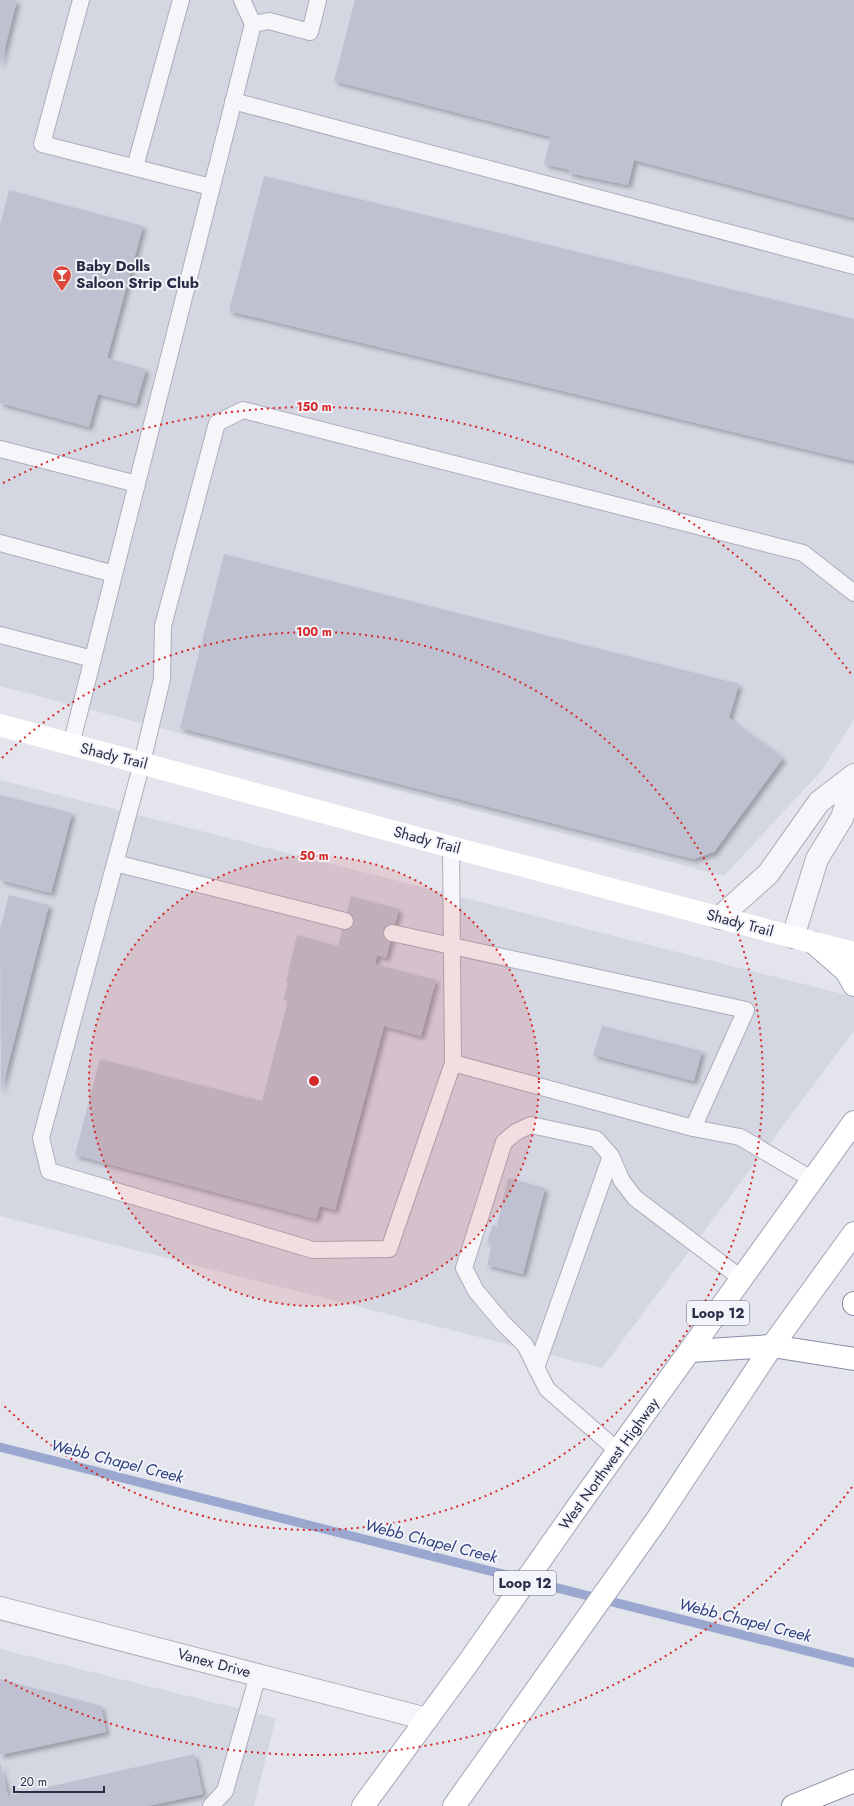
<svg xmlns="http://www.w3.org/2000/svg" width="854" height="1806" font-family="Jost,sans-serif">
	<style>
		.built { fill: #d4d6e2 }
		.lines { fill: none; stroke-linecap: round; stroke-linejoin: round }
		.stream { stroke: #9aa8d0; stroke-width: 9 }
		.building { fill: #bfc1d0; filter: url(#shadow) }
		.lane-casing { stroke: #abadba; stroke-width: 18 }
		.street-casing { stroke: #abadba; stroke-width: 24 }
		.primary-casing { stroke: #a0a5b9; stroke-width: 24 }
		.highway-casing { stroke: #888da5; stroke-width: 24 }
		.lane { stroke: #f6f6fa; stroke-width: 16 }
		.street { stroke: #f6f6fa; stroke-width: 22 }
		.secondary { stroke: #fff; stroke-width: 22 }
		.primary { stroke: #fff; stroke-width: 22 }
		.highway { stroke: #fff; stroke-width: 22 }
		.ring { fill: none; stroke: #d62828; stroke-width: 2; stroke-dasharray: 2 4 }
		.labels { text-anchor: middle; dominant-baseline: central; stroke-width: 4; stroke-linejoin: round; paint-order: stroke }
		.shield { fill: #f3f4f9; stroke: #65687c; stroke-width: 1 }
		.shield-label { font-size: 14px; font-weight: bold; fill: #282c47 }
		.poi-label { font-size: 15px; font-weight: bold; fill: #282c47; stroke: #f3f4f9; text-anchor: start }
		.street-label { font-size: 15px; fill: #282c47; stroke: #f3f4f9 }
		.water-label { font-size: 16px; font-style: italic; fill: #2d3f7f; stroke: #f3f4f9 }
		.centre { fill: #d62828; stroke: #f3f4f9; stroke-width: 2 }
		.ring-label { font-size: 12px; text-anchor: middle; font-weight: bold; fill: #d62828; stroke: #f3f4f9; stroke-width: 4; stroke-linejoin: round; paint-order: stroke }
	</style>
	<defs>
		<filter id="shadow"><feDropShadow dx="3.5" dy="3.5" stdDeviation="2" flood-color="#0004"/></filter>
	</defs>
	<rect width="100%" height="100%" fill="#e3e4ec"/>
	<path class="built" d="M0,0H854V719L823,769L724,876L0,686Z
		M0,780L854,997V1031L602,1368L0,1216Z
		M0,1649L276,1718L254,1806H0Z"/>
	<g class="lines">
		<path class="stream" d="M0,1447L854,1663"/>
	</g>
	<path class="building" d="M0,0H17L1,63H0Z
		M355,0H854V218L634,160L628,185L569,173L570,170L544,164L551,137L334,81Z
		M264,176L854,319V461L229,311Z
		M9,190L143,226L107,358L146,369L136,404L98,394L89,427L0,403V225Z
		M224,554L739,684L729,718L783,758L714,852L693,859L180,728Z
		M0,795L72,813L51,893L0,880Z
		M9,895L49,905L1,1092L0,929Z
		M351,896L399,909L386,958L377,955L375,964L436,980L421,1036L384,1026L335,1210L320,1206L316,1219L75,1155L100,1059L262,1101L288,1001L284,1000L288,982L286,981L297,935L338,946Z
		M602,1026L702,1051L694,1081L593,1055Z
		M508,1178L545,1188L523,1274L487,1265L492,1244L487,1242L493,1225L497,1226Z
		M0,1679L101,1706L106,1732L0,1755Z
		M194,1754L203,1794L148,1806H0V1762L8,1796Z"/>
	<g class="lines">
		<defs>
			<path id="lane" d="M81,0L42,144L211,187
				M253,24L269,21L310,32L318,0
				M233,101L854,266
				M135,167L181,0
				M0,449L137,484
				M0,543L114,574
				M0,635L93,659
				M71,745L253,24L242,0
				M451,847L453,1063L389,1249L313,1250L49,1171L41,1138L142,763L162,679L163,626L217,423L243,410L803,553L854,593
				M115,863L345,921
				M392,933L746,1010L693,1128
				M453,1063L693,1128L740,1137L813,1180
				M536,1368L611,1156
				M618,1451L547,1389L525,1345L502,1322L476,1291L464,1268L504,1142L516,1132L531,1125L596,1139L611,1156L622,1181L635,1198L742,1279
				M211,1806L225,1791L258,1675"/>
			<path id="street" d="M719,918L768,874L819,802L854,775
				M793,937L817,859L842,818L854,779
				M0,1608L427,1719"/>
			<path id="primary" d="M814,943L846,971L854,985
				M363,1806L468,1663L581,1502L854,1122
				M454,1806L656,1521L772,1346L854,1233"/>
			<path id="highway" d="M854,1303V1304
				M691,1351L772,1346L854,1359
				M793,1806L854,1781"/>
		</defs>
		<use href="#lane" class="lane-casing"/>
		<use href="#street" class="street-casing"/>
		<use href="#primary" class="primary-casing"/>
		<use href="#highway" class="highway-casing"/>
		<use href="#lane" class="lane"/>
		<use href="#street" class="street"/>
		<path class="secondary" d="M0,725L451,847L854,953"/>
		<use href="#primary" class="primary"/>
		<use href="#highway" class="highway"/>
	</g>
	<circle cx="314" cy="1081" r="225" fill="#d62828" fill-opacity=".12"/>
	<g class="ring">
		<circle cx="314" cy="1081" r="225"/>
		<path d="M2 758A449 449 0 1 1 2 1404"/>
		<path d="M852 1487A674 674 0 0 1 3 1679M3 483A674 674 0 0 1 852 675"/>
	</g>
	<defs>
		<symbol id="bar-pin" viewBox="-11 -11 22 30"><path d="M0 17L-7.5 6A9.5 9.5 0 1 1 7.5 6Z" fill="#dd483c" stroke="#f3f4f9"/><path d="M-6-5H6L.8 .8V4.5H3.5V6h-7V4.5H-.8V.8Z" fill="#fff"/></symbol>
	</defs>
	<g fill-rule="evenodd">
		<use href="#bar-pin" x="51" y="264" width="22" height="30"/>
	</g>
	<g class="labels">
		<g class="shield">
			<rect x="687" y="1301" width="62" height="24" rx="3"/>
			<rect x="494" y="1571" width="62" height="24" rx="3"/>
		</g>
		<g class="shield-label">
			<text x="718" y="1313">Loop 12</text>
			<text x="525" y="1583">Loop 12</text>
		</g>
		<g class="poi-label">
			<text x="76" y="266">Baby Dolls<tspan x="76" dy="17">Saloon Strip Club</tspan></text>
		</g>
		<g class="street-label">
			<text transform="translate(114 756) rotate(14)">Shady Trail</text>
			<text transform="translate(427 840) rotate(15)">Shady Trail</text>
			<text transform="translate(740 923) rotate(15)">Shady Trail</text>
			<text transform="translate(609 1464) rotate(-54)">West Northwest Highway</text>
			<text transform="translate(214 1663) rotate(15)">Vanex Drive</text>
		</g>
		<g class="water-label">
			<text transform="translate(117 1461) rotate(14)">Webb Chapel Creek</text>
			<text transform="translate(431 1541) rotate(14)">Webb Chapel Creek</text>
			<text transform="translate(745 1620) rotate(14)">Webb Chapel Creek</text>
		</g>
	</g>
	<circle cx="314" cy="1081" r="6" class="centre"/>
	<g class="ring-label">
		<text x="314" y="411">150 m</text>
		<text x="314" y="636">100 m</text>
		<text x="314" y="860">50 m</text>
	</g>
	<path d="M14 1786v6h90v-6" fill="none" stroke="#282c47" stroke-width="2"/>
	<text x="20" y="1786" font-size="12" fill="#282c47" stroke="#f3f4f9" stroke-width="3" paint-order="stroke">20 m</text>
</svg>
